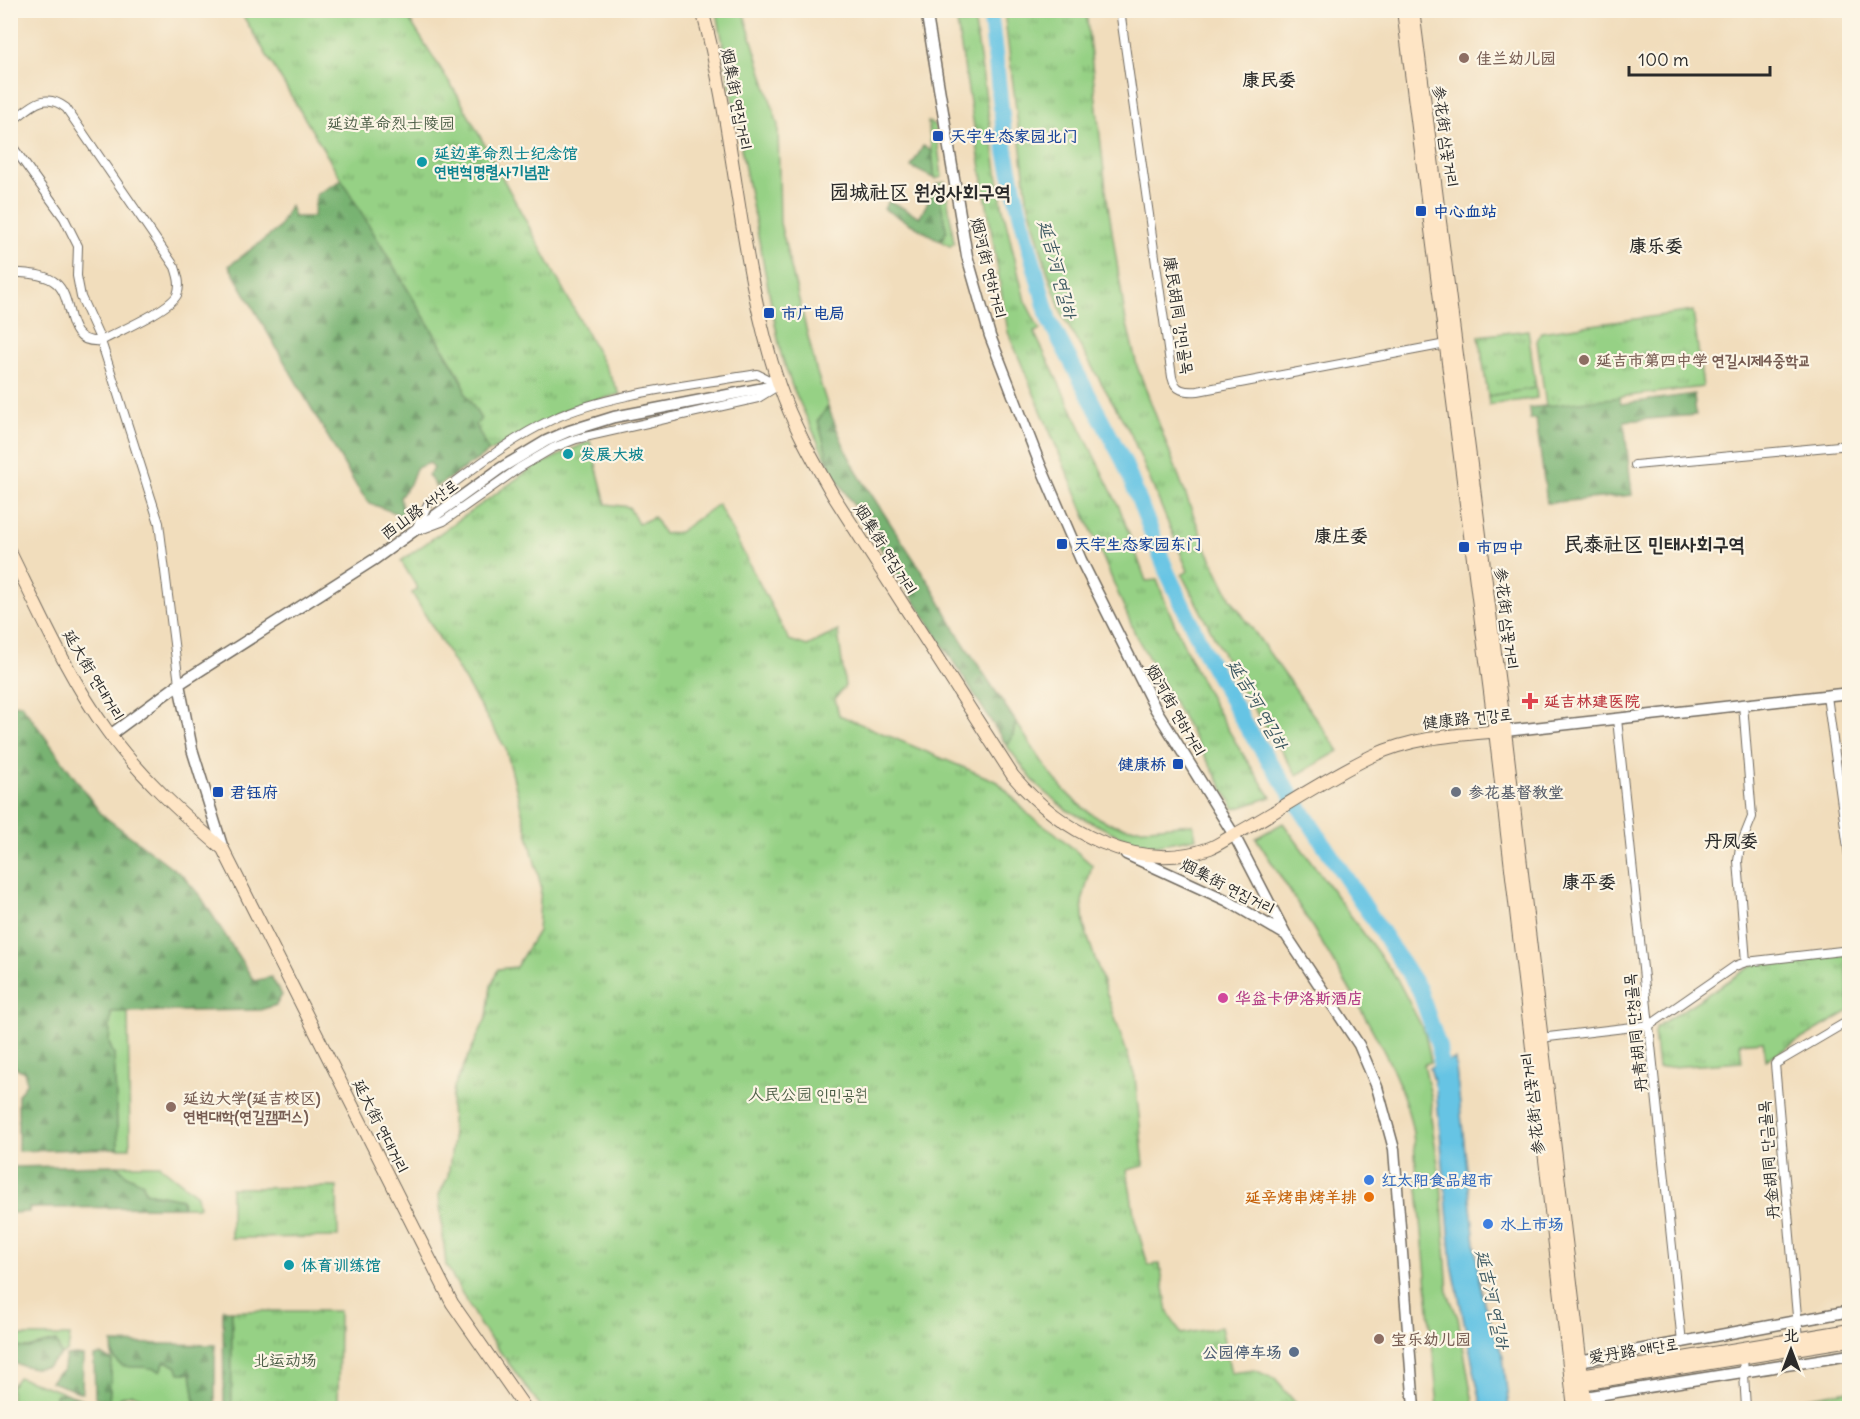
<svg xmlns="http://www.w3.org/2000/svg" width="1860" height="1419" font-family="Delius,'LXGW WenKai TC','Poor Story',sans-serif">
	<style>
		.green { fill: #96d185; stroke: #607e58; stroke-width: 1.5 }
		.forest { fill: url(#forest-firs); stroke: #526f4e; stroke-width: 1.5 }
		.park { fill: url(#park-tufts); stroke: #607e58; stroke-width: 1.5 }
		.water { fill: #66c4e4; stroke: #487888; stroke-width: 1.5 }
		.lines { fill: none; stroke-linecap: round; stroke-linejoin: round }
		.river { stroke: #66c4e4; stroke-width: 16 }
		.minor-casing { stroke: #70695e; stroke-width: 10 }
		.tertiary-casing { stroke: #70695e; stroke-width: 13 }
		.secondary-casing { stroke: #70695e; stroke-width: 14 }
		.minor { stroke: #fff; stroke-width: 8 }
		.tertiary { stroke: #fff; stroke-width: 10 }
		.secondary { stroke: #fee5c5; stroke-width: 12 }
		.education-dot { fill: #8d6e63; stroke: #fcf5e5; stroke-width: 2 }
		.transit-dot { fill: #1a4fb4; stroke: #fcf5e5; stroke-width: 2 }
		.culture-dot { fill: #0f9aa8; stroke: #fcf5e5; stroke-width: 2 }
		.health-dot { fill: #e0444e; stroke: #fcf5e5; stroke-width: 2 }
		.worship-dot { fill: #6b7280; stroke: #fcf5e5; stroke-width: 2 }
		.hotel-dot { fill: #d1479c; stroke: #fcf5e5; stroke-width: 2 }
		.shop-dot { fill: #3f7fe0; stroke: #fcf5e5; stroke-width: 2 }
		.food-dot { fill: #e8710a; stroke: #fcf5e5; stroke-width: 2 }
		.service-dot { fill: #5c6f8a; stroke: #fcf5e5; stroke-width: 2 }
		.labels { text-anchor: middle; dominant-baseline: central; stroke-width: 4.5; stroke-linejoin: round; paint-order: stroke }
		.education-label { font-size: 16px; font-weight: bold; fill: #785e54; stroke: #fcf5e5; text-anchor: start }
		.street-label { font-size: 16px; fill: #2b2b2b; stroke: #fcf5e5 }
		.park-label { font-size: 16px; fill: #4b5d46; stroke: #fcf5e5 }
		.transit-label { font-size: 16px; font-weight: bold; fill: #164399; stroke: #fcf5e5; text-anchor: start }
		.culture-label { font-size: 16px; font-weight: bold; fill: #0d838f; stroke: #fcf5e5; text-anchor: start }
		.health-label { font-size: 16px; font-weight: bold; fill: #be3a42; stroke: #fcf5e5; text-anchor: start }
		.worship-label { font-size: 16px; font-weight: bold; fill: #5b616d; stroke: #fcf5e5; text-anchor: start }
		.hotel-label { font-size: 16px; font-weight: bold; fill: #b23c85; stroke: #fcf5e5; text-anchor: start }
		.shop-label { font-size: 16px; font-weight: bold; fill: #366cbe; stroke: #fcf5e5; text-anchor: start }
		.food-label { font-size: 16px; font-weight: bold; fill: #c56008; stroke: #fcf5e5; text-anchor: end }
		.service-label { font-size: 16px; font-weight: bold; fill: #4e5e75; stroke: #fcf5e5; text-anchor: end }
		.neighbourhood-label { font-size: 18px; font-weight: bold; fill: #2b2b2b; stroke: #fcf5e5 }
		.water-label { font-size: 18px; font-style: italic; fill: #3d5962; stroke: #fcf5e5 }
		.quarter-label { font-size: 20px; font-weight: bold; fill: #2b2b2b; stroke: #fcf5e5 }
	</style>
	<defs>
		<pattern id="forest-firs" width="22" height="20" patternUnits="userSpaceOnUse" patternTransform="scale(1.5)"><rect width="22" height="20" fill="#78b372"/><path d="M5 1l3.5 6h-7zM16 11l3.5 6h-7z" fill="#63925e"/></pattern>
		<pattern id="park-tufts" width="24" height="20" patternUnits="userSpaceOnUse" patternTransform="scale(1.5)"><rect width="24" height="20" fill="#96d185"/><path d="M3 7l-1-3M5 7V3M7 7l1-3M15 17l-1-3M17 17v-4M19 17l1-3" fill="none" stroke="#7baa6d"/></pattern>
	</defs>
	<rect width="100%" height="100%" fill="#fcf5e5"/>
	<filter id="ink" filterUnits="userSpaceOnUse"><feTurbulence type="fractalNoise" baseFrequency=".0167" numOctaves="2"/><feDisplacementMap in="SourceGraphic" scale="12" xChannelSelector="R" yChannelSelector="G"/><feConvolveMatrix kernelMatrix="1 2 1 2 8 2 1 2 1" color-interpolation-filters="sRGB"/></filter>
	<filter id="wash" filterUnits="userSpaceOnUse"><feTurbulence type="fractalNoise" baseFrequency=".008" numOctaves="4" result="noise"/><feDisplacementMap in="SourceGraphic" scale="24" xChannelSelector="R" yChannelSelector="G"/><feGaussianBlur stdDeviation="1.35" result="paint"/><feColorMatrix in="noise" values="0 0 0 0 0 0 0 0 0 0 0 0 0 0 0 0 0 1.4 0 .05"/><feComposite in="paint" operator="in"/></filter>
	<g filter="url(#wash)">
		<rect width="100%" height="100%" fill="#f1ddbc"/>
		<path class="green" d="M717,11H743L778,125L780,223L817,373L828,407L818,420L831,470L792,386L781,354L741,148L746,142L744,125L737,124Z
			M928,122L935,125L942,177L935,179Z
			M945,182L954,243L950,246L939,240L944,237L937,184Z
			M1536,388L1537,398L1489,405L1488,396Z
			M1016,722C1043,763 1077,825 1132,828C1152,829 1173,825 1193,824L1196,838L1156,845L1136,842L1117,835L1065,809L1035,783L1007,746L1012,738Z
			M1283,823L1397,979L1425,1033L1431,1062L1424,1064L1432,1101L1431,1118L1441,1184L1448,1294L1458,1318L1474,1408H1438L1413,1133C1404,1083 1380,1043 1355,999C1324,944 1290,891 1256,838Z
			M128,1010L130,1148H118L114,1055L109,1043L111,1012Z
			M116,1165H159L197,1195L199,1207H183L182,1199L145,1192L143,1183L128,1176Z
			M10,1336H70L68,1351L61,1355L56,1341L28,1348L11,1347Z
			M112,1354L115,1360L145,1366L165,1361L191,1373L196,1408H145L142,1398L133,1394L121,1397L117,1404L109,1402Z
			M18,1377L65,1393L53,1401L54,1408H11V1387Z"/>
		<path class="forest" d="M923,146L932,151L935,179L911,167Z
			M342,180L463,382L465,393L481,419L476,425L489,452L436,487L428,475L434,468L430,463L416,468L410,484L400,497L403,516L369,503L357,487L229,266L278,229L290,206L294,217H313L317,194Z
			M937,184L947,232L939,240L884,209L889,201L920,217Z
			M1694,394L1696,415L1624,421L1632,495L1547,503L1536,419H1530L1529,408L1619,397L1621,404Z
			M828,407L846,451L860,477L930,584L962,641L1016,722L1012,738L1007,746L831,470L818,420Z
			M21,704L101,814L183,876L201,897L254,981L271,977L282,995L276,1005L260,1010L111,1012L109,1043L114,1055L118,1148L18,1151V1095L27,1082L24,1072L10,1064V705Z
			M116,1165L128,1176L143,1183L145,1192L182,1199L183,1207L29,1208V1212L11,1213V1167Z
			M223,1309L232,1311V1408H224Z
			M56,1341L61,1355L47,1367L34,1368L11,1363V1347L28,1348Z
			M112,1343L215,1345V1408H196L191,1373H179L176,1366L165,1361L160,1371C139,1360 112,1380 112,1343Z
			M76,1355L83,1356L82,1393L51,1382L57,1374L63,1371L66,1356Z
			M102,1355L112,1361L109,1402L95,1397L94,1356Z
			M65,1393L83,1399V1408H54L53,1401L57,1395Z"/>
		<path class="park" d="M240,11H404L458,96L620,394L573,407L489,452L476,425L481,419L465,393L463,381Z
			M955,11H973L1002,205L1025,301L1040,330L1034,332L1120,509L1146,581L1157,580C1185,656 1225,730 1271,797L1235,809L1136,636L1008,332Z
			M1004,11H1086L1107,198L1125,316L1137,366L1206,548L1231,599L1339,751L1297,775L1243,692L1182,575L1188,571L1130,432L1063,317L1046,267L1027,198Z
			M1693,311L1703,387L1546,406L1537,341L1541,332Z
			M1528,330L1536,388L1488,396L1479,336Z
			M590,441L606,504L629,507L638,524L654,517L664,534L679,532L718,504L789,640L807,646L838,631L845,686L835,699L839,715L998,782L1030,816L1054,832L1092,865L1082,902L1084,926L1135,1077L1144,1166L1127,1170L1135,1220L1148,1265L1160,1264L1168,1312L1181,1334L1221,1327L1231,1373L1255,1370L1275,1379L1300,1408H542L480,1325L446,1265L439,1195L448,1177L453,1139L451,1105L454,1087L487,1016L491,986L498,969L516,967L538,931L541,886L506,749L412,593L418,589L401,561L532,468Z
			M1846,954L1849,1011L1766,1060L1763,1041L1740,1043L1742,1062L1658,1068L1654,1032L1656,1027L1755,964Z
			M337,1187L338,1237L231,1238V1188Z
			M232,1311H339L338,1408H232Z
			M1849,1390V1408H1785V1402Z"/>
		<path class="water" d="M1455,1059L1479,1280L1484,1303L1503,1357L1509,1408H1482L1452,1264L1436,1088L1430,1068Z"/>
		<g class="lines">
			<path class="river" d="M990,10L1006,151L1016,198L1049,320L1124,462L1167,572L1207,657L1246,726L1419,989L1439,1047L1443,1087"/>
		</g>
	</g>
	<g filter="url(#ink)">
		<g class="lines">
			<defs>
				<path id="minor" d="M1120,10L1172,377C1175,391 1185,392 1198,391L1446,344
					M10,123C30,108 43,90 66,108L175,267C178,276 181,285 177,295C169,310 117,332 101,341C62,345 76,300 56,283C45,273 25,274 10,272
					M10,143L64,218L78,246L77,276L81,297L101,341L159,523L179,684
					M1635,465L1850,445
					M416,529L428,504L435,497C473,469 510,439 553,419C609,393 695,385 757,374L779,385
					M420,530L444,521L519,468L553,448L576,439L758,398L776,387
					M1827,696L1850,863
					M1743,704L1752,817L1740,847L1738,861L1746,962
					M1617,719L1682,1343
					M1540,1038L1650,1025L1735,966L1746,962L1850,950
					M1799,1339L1775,1064L1850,1020
					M1743,1357L1746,1408"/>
				<path id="tertiary" d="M926,10L967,256L990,336L1041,467L1081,560L1155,708L1234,835L1286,935L1359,1045L1377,1087L1394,1149L1414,1408
					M179,684L192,749L223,849
					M1505,731L1850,693
					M110,735L179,684L375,559L501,468L546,441L569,431L614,417L779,385
					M1126,854L1226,900L1286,935
					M1576,1367L1579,1361L1850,1311
					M1579,1392L1585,1397L1850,1355"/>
				<path id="secondary" d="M702,10C736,133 738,264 779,385C792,423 813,460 833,495L1013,776C1059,830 1137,875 1210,848C1218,845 1226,839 1234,835C1280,810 1324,779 1372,756C1413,737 1456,735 1500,731
					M1403,10L1495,731L1574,1408
					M1413,10L1505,731L1586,1408
					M10,552C40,613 68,677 108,732C140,776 182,814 223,849L452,1303L525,1408
					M1575,1376L1850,1330
					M1575,1385L1850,1340"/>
			</defs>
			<use href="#minor" class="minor-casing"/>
			<use href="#tertiary" class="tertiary-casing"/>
			<use href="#secondary" class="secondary-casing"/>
			<use href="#minor" class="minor"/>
			<use href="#tertiary" class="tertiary"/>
			<use href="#secondary" class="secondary"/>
		</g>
	</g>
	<g class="education-dot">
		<circle cx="1464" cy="58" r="6"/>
		<circle cx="1584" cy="360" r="6"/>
		<circle cx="171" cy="1107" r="6"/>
		<circle cx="1379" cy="1339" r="6"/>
	</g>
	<g class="transit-dot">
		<rect x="932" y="130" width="12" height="12" rx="3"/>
		<rect x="1415" y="205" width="12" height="12" rx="3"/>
		<rect x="763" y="307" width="12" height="12" rx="3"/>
		<rect x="1056" y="538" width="12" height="12" rx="3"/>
		<rect x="1458" y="541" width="12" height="12" rx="3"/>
		<rect x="1172" y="758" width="12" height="12" rx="3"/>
		<rect x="212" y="786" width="12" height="12" rx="3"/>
	</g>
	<g class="culture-dot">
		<circle cx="422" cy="162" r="6"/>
		<circle cx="568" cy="454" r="6"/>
		<circle cx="289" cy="1265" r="6"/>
	</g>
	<path class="health-dot" d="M1527 692h6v6h6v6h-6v6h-6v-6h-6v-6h6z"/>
	<circle class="worship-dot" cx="1456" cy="792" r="6"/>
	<circle class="hotel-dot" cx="1223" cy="998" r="6"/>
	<g class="shop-dot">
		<circle cx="1369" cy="1180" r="6"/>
		<circle cx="1488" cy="1224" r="6"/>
	</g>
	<circle class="food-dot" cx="1369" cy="1197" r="6"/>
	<circle class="service-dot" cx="1294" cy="1352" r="6"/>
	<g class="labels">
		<g class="education-label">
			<text x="1476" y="58">佳兰幼儿园</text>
			<text x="1596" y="360">延吉市第四中学 연길시제4중학교</text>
			<text x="183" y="1098">延边大学(延吉校区)<tspan x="183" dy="18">연변대학(연길캠퍼스)</tspan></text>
			<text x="1391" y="1339">宝乐幼儿园</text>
		</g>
		<g class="street-label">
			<text transform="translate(737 99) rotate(79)">烟集街 연집거리</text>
			<text transform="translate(1446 136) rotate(82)">参花街 삼꽃거리</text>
			<text transform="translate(989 268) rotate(76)">烟河街 연하거리</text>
			<text transform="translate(1179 315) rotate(81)">康民胡同 강민골목</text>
			<text transform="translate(419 509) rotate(-36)">西山路 서산로</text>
			<text transform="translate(886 549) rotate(58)">烟集街 연집거리</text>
			<text transform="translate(1507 618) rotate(83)">参花街 삼꽃거리</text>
			<text transform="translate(94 675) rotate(59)">延大街 연대거리</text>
			<text transform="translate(1176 710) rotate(60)">烟河街 연하거리</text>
			<text transform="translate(1467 718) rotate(-6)">健康路 건강로</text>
			<text transform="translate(1228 886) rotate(27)">烟集街 연집거리</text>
			<text transform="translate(1635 1033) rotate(-96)">丹青胡同 단청골목</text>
			<text transform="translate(1532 1104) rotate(-97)">参花街 삼꽃거리</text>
			<text transform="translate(381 1126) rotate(63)">延大街 연대거리</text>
			<text transform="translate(1768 1160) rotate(-95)">丹金胡同 단금골목</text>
			<text transform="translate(1633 1350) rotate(-9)">爱丹路 애단로</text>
		</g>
		<g class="park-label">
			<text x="391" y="123">延边革命烈士陵园</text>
			<text x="808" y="1094">人民公园 인민공원</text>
			<text x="285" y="1360">北运动场</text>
		</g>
		<g class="transit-label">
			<text x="950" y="136">天宇生态家园北门</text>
			<text x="1433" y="211">中心血站</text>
			<text x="781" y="313">市广电局</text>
			<text x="1074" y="544">天宇生态家园东门</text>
			<text x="1476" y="547">市四中</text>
			<text x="1166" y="764" text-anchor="end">健康桥</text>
			<text x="230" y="792">君钰府</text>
		</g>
		<g class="culture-label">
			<text x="434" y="153">延边革命烈士纪念馆<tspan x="434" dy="18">연변혁명렬사기념관</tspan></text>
			<text x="580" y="454">发展大坡</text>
			<text x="301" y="1265">体育训练馆</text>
		</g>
		<g class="health-label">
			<text x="1544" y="701">延吉林建医院</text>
		</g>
		<g class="worship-label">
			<text x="1468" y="792">参花基督教堂</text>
		</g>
		<g class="hotel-label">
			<text x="1235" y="998">华益卡伊洛斯酒店</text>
		</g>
		<g class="shop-label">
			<text x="1381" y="1180">红太阳食品超市</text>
			<text x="1500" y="1224">水上市场</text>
		</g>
		<g class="food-label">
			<text x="1357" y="1197">延辛烤串烤羊排</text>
		</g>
		<g class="service-label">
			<text x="1282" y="1352">公园停车场</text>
		</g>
		<g class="neighbourhood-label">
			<text x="1269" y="79">康民委</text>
			<text x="1656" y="245">康乐委</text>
			<text x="1341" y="535">康庄委</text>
			<text x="1731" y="840">丹凤委</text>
			<text x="1589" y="881">康平委</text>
		</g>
		<g class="water-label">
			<text transform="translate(1058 269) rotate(74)">延吉河 연길하</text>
			<text transform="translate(1258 704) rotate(59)">延吉河 연길하</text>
			<text transform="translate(1493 1299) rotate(77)">延吉河 연길하</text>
		</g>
		<g class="quarter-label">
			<text x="920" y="191">园城社区 원성사회구역</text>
			<text x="1654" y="543">民泰社区 민태사회구역</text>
		</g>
	</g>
	<rect width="1860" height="1419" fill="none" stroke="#fcf5e5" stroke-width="36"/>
	<g transform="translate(1791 1350)" stroke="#fcf5e5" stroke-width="4.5" paint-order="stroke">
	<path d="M0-4.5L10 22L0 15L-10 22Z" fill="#2b2b2b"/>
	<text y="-9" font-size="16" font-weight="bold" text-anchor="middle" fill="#2b2b2b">北</text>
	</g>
	<path d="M1629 66v9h141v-9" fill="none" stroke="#2b2b2b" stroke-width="3"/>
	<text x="1638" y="66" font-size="18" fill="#2b2b2b" stroke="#fcf5e5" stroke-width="4.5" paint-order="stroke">100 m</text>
</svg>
